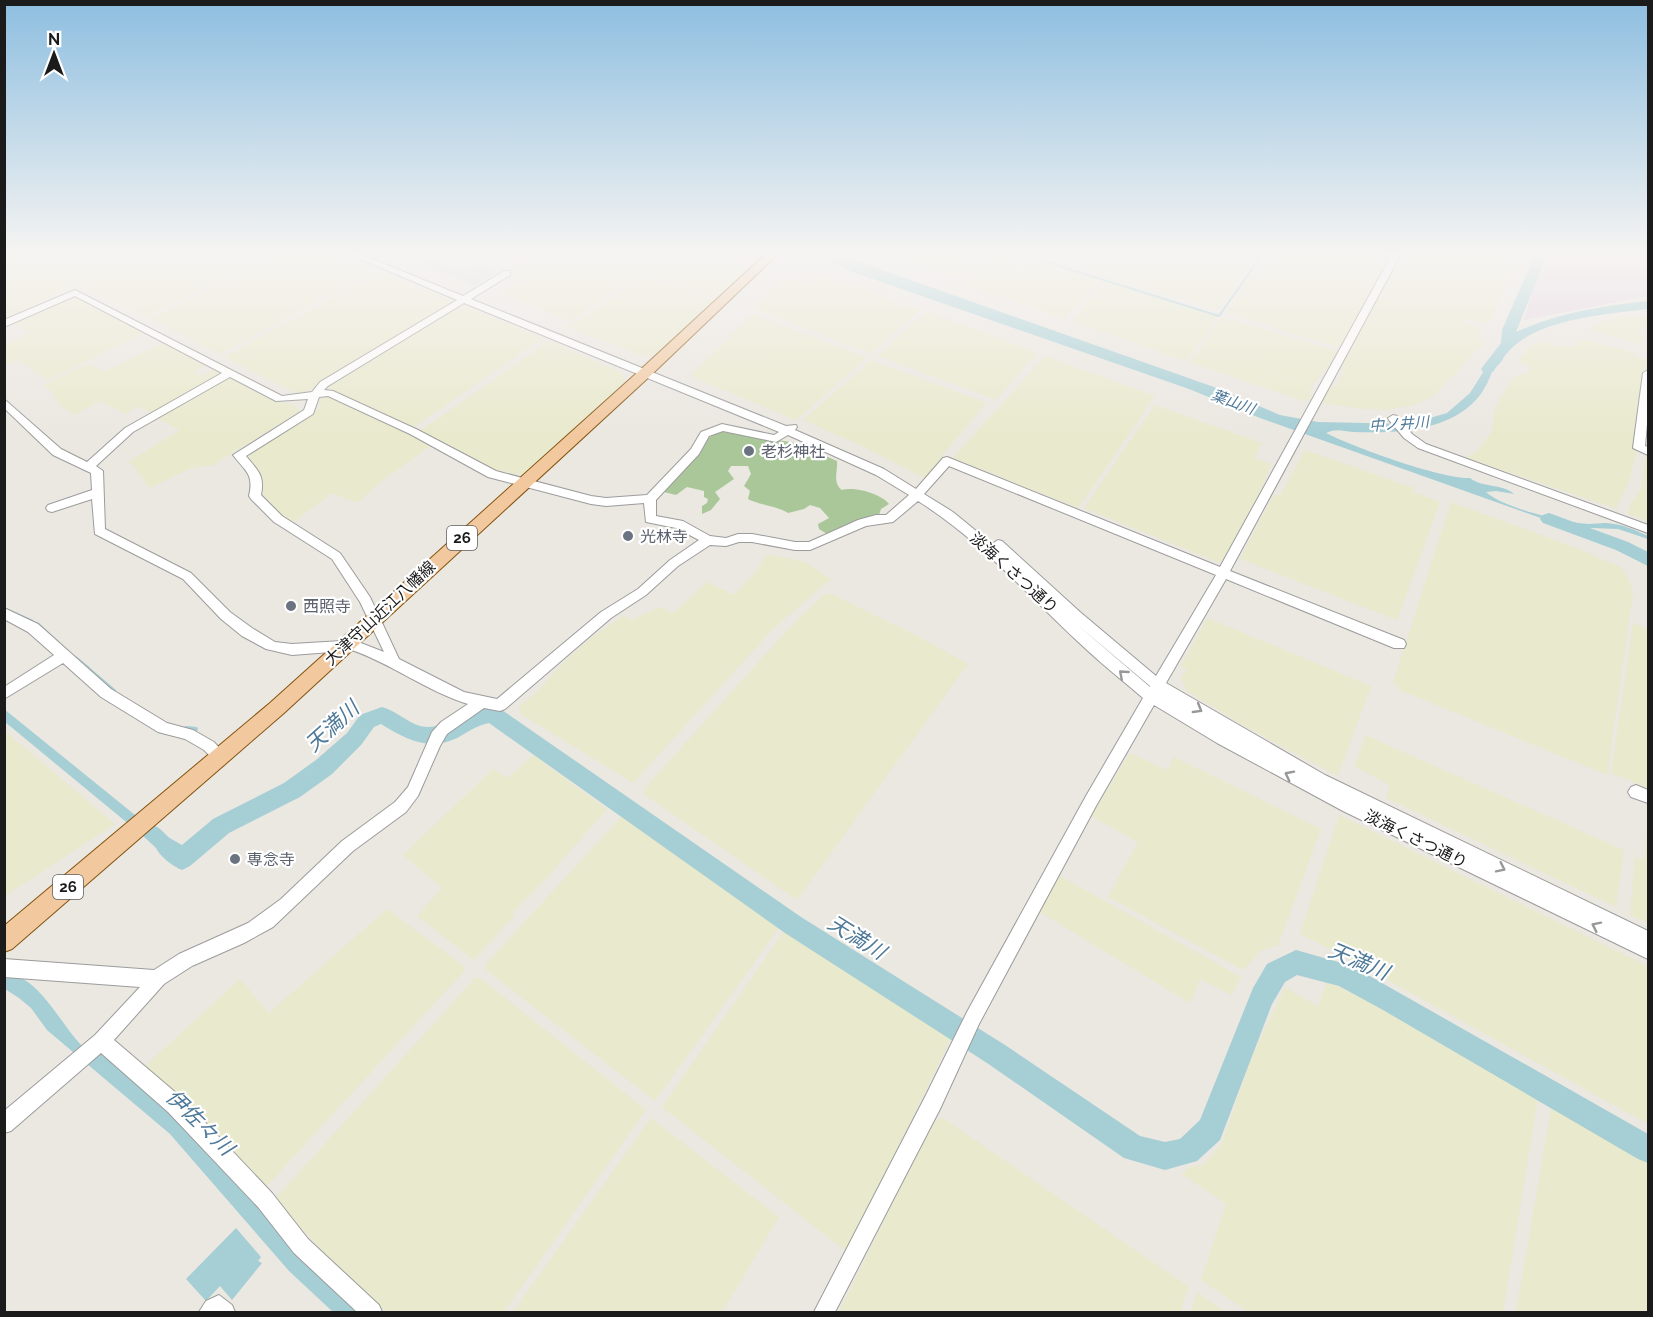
<svg xmlns="http://www.w3.org/2000/svg" width="1653" height="1317" font-family="Raleway,'Noto Sans JP',sans-serif">
	<style>
		.industrial { fill: #e4d3e2 }
		.farmland { fill: #e9e9cd }
		.forest { fill: #aac799 }
		.parking { fill: #dbdbdb }
		.water { fill: #a5ced5 }
		.lines { fill: none; stroke-linecap: round; stroke-linejoin: round }
		.stream-far2 { stroke: #a5ced5; stroke-width: 2 }
		.stream-far1 { stroke: #a5ced5; stroke-width: 3 }
		.stream { stroke: #a5ced5; stroke-width: 4 }
		.river { fill: #a5ced5; fill-rule: evenodd }
		.minor-casing { stroke: #9c9c9c; stroke-width: 2 }
		.major-casing { stroke: #83540e; stroke-width: 2 }
		.minor { fill: #fff; fill-rule: evenodd }
		.major { fill: #f2c89f; fill-rule: evenodd }
		.oneway { stroke: #989898 }
		.worship-dot { fill: #6b7280; stroke: #fff; stroke-width: 2 }
		.labels { text-anchor: middle; dominant-baseline: central; stroke-width: 4.5; stroke-linejoin: round; paint-order: stroke }
		.far-water-label { font-size: 15px; font-style: italic; fill: #4e7999; stroke: #fff }
		.shield { fill: #fff; stroke: #5f5f5f; stroke-width: 1.5 }
		.shield-label { font-size: 15px; font-weight: bold; fill: #1b1b1b }
		.worship-label { font-size: 16px; fill: #5b616d; stroke: #fff; text-anchor: start }
		.street-label { font-size: 16px; fill: #1b1b1b; stroke: #fff }
		.near-water-label { font-size: 21px; font-style: italic; fill: #4e7999; stroke: #fff }
	</style>
	<rect width="100%" height="100%" fill="#ebe7e1"/>
	<path class="industrial" d="M1550,252H1648V296L1524,320L1534,286Z"/>
	<path class="farmland" d="M20,252H148L5,318V258Z
		M153,252H277L146,317L81,285Z
		M284,252H334L377,269L219,354L150,318Z
		M544,252H671L571,322L501,293L522,280L508,274Z
		M680,252H702L750,268L717,299L647,274Z
		M875,252H986L957,278Z
		M994,252H1011L1100,280L1065,319L964,284Z
		M1027,252H1126L1104,275Z
		M1132,252H1259L1218,310L1110,277Z
		M1269,252H1370L1388,258L1378,262L1377,264L1385,267L1342,348L1225,313Z
		M1401,252H1519L1492,320L1482,323L1466,319V324L1480,329L1479,339L1483,344L1436,394L1415,405L1385,410L1362,409L1321,403L1332,385L1335,386L1345,371L1341,369Z
		M381,271L456,302L305,393L297,394L224,357Z
		M817,273L866,290L920,310L871,353L753,308L787,277L804,283Z
		M644,276L715,301L657,354L649,356H643L568,327Z
		M1105,281L1218,317L1186,361L1072,321Z
		M76,296L147,332L48,380L17,360L5,366V345L31,332L11,322L66,297Z
		M460,304L543,338L411,429L326,387Z
		M927,311L955,322L1037,353L996,400L878,356Z
		M753,314L867,358L796,420L690,376Z
		M1625,316H1648V330L1640,328L1638,335L1643,336L1641,344L1588,330L1597,323Z
		M1222,317L1337,351L1339,353L1331,369L1326,368L1313,385L1212,352L1313,386L1309,394L1312,395L1307,402L1189,362L1201,348Z
		M1582,339L1635,353L1634,356L1648,360L1641,386L1633,447L1637,450L1629,482L1619,501L1617,509L1466,458L1477,451L1491,433L1496,406L1514,376L1526,374L1531,368L1518,361L1528,348L1540,341L1561,347L1579,345Z
		M549,341L620,372L626,383L525,476L496,470L420,431Z
		M165,342L208,363L194,372L201,376L215,368L224,372L152,414L139,406L125,414L101,401L74,415L59,405L53,393L43,385L89,363L105,371Z
		M1045,356L1155,396L1078,508L953,458Z
		M871,360L987,403L941,456L944,458L926,479L864,447L803,420Z
		M227,376H233L277,401L292,404L301,411L213,465L192,468L149,488L135,467L128,462L180,430L154,417Z
		M327,396L430,444L429,447L382,481L357,503L332,493L291,524L262,495V479L247,456L321,407L318,402L320,399Z
		M1155,405L1262,443L1254,458L1271,464L1261,489L1264,491L1231,550L1220,563L1084,508Z
		M1305,450L1414,488L1413,492L1440,502L1397,620L1240,559L1274,494L1280,496Z
		M1646,454H1648V521L1628,514L1630,505L1641,489Z
		M1451,502L1582,550L1622,568L1630,582L1633,594L1607,775L1400,690L1393,683Z
		M767,554L805,562L831,579L774,628L633,783L521,714L518,707L537,692L563,663L588,640L623,616L631,620L660,607L671,613L676,611L707,582L734,595L757,570Z
		M825,594H832L917,636L968,664L797,900L645,795L644,789L791,626Z
		M1207,618L1371,686L1338,776L1258,734L1187,691L1181,678L1187,669L1181,666Z
		M1633,623L1648,629V788L1611,773Z
		M5,731L115,824L5,896Z
		M1365,735L1624,850L1616,907L1386,798L1390,785L1355,767Z
		M1130,753L1167,770L1174,757L1321,829L1278,945L1260,951L1243,970L1108,897L1138,842L1091,816Z
		M533,755L607,809L544,881L512,913L515,915L474,960L417,916L442,888L403,855L493,769L508,778Z
		M1339,815L1648,966V1124L1342,955L1300,934Z
		M622,816L641,826L781,925L655,1101L486,970V964Z
		M1648,829V923L1630,915L1635,857L1644,860Z
		M1058,875L1241,977L1232,995L1200,979L1190,1003L1038,911Z
		M387,909L465,967V970L264,1189L145,1066L240,979L269,1013Z
		M787,927L952,1036L849,1249H843L662,1107Z
		M475,978H480L646,1110L504,1312H387L331,1261L275,1199Z
		M1327,982L1360,996L1539,1092L1503,1312H1249L1201,1280L1226,1204L1182,1174L1188,1168L1204,1164L1222,1144L1251,1058L1285,987L1318,1006Z
		M1552,1104L1648,1158V1312H1516Z
		M651,1118L779,1217L722,1312H513Z
		M943,1118L1189,1287L1180,1312H839L926,1135L934,1121Z
		M1197,1293L1226,1312H1191Z"/>
	<path class="forest" d="M723,430L795,443L837,461C838,472 832,482 842,490C854,486 882,494 889,504L881,509L879,515L827,534L819,529L818,524L829,518L820,508L810,505L804,509L788,513C779,507 760,505 748,499L750,491L744,486L751,474L748,466H731L728,471L734,479L715,492L720,499L711,510L702,514V506L707,503L708,499L704,497V491L687,487L676,495L660,491L708,438Z"/>
	<path class="parking" d="M429,259L463,272L478,264L497,271L475,286L420,264Z"/>
	<path class="water" d="M804,252H831L1214,387L1280,415L1318,422L1409,424L1447,413L1470,393L1504,339C1506,350 1506,363 1493,368C1476,430 1406,434 1353,432C1343,431 1336,428 1326,433C1353,447 1441,479 1470,478C1482,488 1501,483 1514,494L1496,491L1486,492C1503,508 1566,523 1589,524C1597,524 1605,522 1613,524C1625,525 1637,531 1648,536V539L1618,529L1566,527L1260,418L1189,389L850,271L839,264Z
		M4,709L140,819L159,828L191,859L179,869L142,835L5,722Z
		M5,974C10,976 18,976 23,979C46,992 63,1026 81,1045L91,1044L188,1127L315,1267L363,1312H333L289,1271L170,1134L47,1030L31,1008L19,998L5,989Z
		M236,1228L261,1257L258,1261L262,1263L232,1300L220,1286L206,1301L186,1279Z"/>
	<g class="lines">
		<path class="stream-far2" d="M1014,252L1219,316L1264,252"/>
		<path class="stream-far1" d="M5,609L32,621
			M38,624L66,650
			M76,658L88,668"/>
		<path class="stream" d="M86,667L114,691
			M186,728L196,729"/>
		<path class="river" d="M1536,252H1548L1516,332C1557,313 1603,306 1648,301V309C1608,314 1546,318 1514,346C1506,353 1499,363 1493,372H1483L1481,369L1501,343L1502,330Z
			M1549,513L1628,542L1648,552V566L1616,550L1543,523L1540,519L1543,515Z
			M492,706L499,708L801,917L1005,1045L1140,1136L1165,1142L1180,1139L1200,1120L1253,988L1267,964L1296,950L1352,966L1648,1134V1163L1638,1159L1383,1010L1339,986L1297,975L1285,982L1272,1004L1220,1140L1197,1161L1165,1170L1124,1158L987,1063L785,933L489,723C478,725 469,731 459,737C430,752 407,740 381,724L374,727L361,745L332,774L300,797L229,833L190,866L182,870C171,865 160,857 155,846L158,839L166,836L182,845L213,819L284,783L316,760L347,733L360,715L382,707C396,711 407,722 420,726C442,732 467,710 492,706Z"/>
		<defs>
			<path id="minor" d="M344,252H355L463,296L504,271H510V275L471,299L786,426L796,425L797,427L795,430L884,469L916,489L943,458L947,457L1220,567L1390,258L1370,252L1393,254L1394,252H1402L1230,571L1404,640L1406,644L1404,648H1394L1226,579L1166,683L1325,775L1648,931V959L1343,811L1217,743L1154,705L1096,806L979,1024L940,1109L835,1312H814L926,1095L967,1012L1086,796L1143,698C1125,682 1105,667 1087,650C1031,599 982,541 918,501L893,522L866,526L810,550H795L752,542H739L726,546L710,545L678,566L646,595L611,618L505,709L500,711L484,708L447,734L440,746L418,796L406,812L353,851L273,927L244,943L192,966L164,984L114,1040L182,1098L272,1193L308,1239L379,1305L382,1312H357L294,1253L258,1207L168,1112L101,1053L11,1131L4,1133V1111L95,1035L140,987L4,977V959L154,970L179,954L248,923L281,899L342,841L395,802L408,787L432,732L441,722L468,704C426,691 391,663 349,649L344,651L292,655L266,649L242,636L221,619L183,579L95,534L92,499L52,512L48,511L46,508L48,505L92,490L91,473L53,455L4,408V399L61,449L87,462L125,428L222,373L75,296L4,327V320L75,290L282,396L312,392L320,382L457,300ZM464,303L779,432L774,435L722,424L701,432L691,449L647,495L606,498L591,496L496,471L418,430L333,391L324,390L328,386ZM230,377L276,401L308,399L304,410L233,455C246,472 254,474 249,496L251,499L274,522L332,559L360,602L384,652L348,638L342,641L292,644L275,642L252,628L230,612L191,573L105,529L103,471L96,466L133,432ZM328,396L410,434L488,477L591,504L606,506L644,503L646,522L676,528L699,540L670,560L638,589L601,612L497,699L464,692L399,659L370,597L340,553L282,516L261,495C265,475 258,471 246,456L313,414L319,397ZM723,431L776,442L788,435L876,475L909,495L886,515H876L858,520L809,542H795L752,534H738L726,538L710,536L683,521L656,516V500L699,454L709,436ZM949,466L1216,575L1156,676L1080,612L1002,541L998,540L992,544L953,512L924,494ZM1074,622L1150,686V687Z
				M1648,370V413L1645,446L1648,447V455L1633,448L1643,373Z
				M1393,415L1397,416L1412,434L1426,444L1648,525V533L1418,448L1404,438L1389,420L1388,418Z
				M4,608L38,624L111,689L167,723L193,730L214,742L228,758L226,762L221,764L216,762L204,750L185,739L158,732L101,697L63,663L4,699V687L54,655L28,632L4,619Z
				M1636,785L1648,790V803L1631,797L1628,792L1631,787Z
				M219,1295L232,1305L235,1312H199L206,1301Z"/>
			<path id="major" d="M768,252H780L649,377L284,713L12,949L4,952V926L270,703L639,371Z"/>
		</defs>
		<use href="#minor" class="minor-casing"/>
		<use href="#major" class="major-casing"/>
		<use href="#minor" class="minor"/>
		<use href="#major" class="major"/>
	</g>
	<defs><path id="oneway-chevron" d="M-2-3.5L2.5 0L-2 3.5" fill="none" stroke-width="1.6" stroke-linecap="round" stroke-linejoin="round" transform="scale(1.5)"/></defs>
	<g class="oneway">
		<use href="#oneway-chevron" transform="translate(1123 674) rotate(-139)"/>
		<use href="#oneway-chevron" transform="translate(1198 709) rotate(30)"/>
		<use href="#oneway-chevron" transform="translate(1289 775) rotate(-153)"/>
		<use href="#oneway-chevron" transform="translate(1501 868) rotate(26)"/>
		<use href="#oneway-chevron" transform="translate(1596 926) rotate(-154)"/>
	</g>
	<linearGradient id="sky" x2="0" y2="1"><stop stop-color="#8dbee0"/><stop offset="0.58" stop-color="#f6f4f2"/><stop offset="1" stop-color="#f6f4f2" stop-opacity="0"/></linearGradient>
	<rect width="1653" height="436" fill="url(#sky)"/>
	<g class="worship-dot">
		<circle cx="749" cy="451" r="6"/>
		<circle cx="628" cy="536" r="6"/>
		<circle cx="291" cy="606" r="6"/>
		<circle cx="235" cy="859" r="6"/>
	</g>
	<g class="labels">
		<g class="far-water-label">
			<text transform="translate(1233 402) rotate(20)">葉山川</text>
			<text transform="translate(1399 424) rotate(-4)">中ノ井川</text>
		</g>
		<g class="shield">
			<rect x="447" y="526" width="30" height="24" rx="4.5"/>
			<rect x="53" y="875" width="30" height="24" rx="4.5"/>
		</g>
		<g class="shield-label">
			<text x="462" y="538">26</text>
			<text x="68" y="887">26</text>
		</g>
		<g class="worship-label">
			<text x="761" y="451">老杉神社</text>
			<text x="640" y="536">光林寺</text>
			<text x="303" y="606">西照寺</text>
			<text x="247" y="859">専念寺</text>
		</g>
		<g class="street-label">
			<text transform="translate(1014 573) rotate(42)">淡海くさつ通り</text>
			<text transform="translate(380 613) rotate(-43)">大津守山近江八幡線</text>
			<text transform="translate(1416 839) rotate(26)">淡海くさつ通り</text>
		</g>
		<g class="near-water-label">
			<text transform="translate(332 726) rotate(-42)">天満川</text>
			<text transform="translate(857 937) rotate(32)">天満川</text>
			<text transform="translate(1359 961) rotate(23)">天満川</text>
			<text transform="translate(200 1122) rotate(44)">伊佐々川</text>
		</g>
	</g>
	<rect width="1653" height="1317" fill="none" stroke="#1b1b1b" stroke-width="12"/>
	<g transform="translate(54 54)" stroke="#ffffff" stroke-width="4.5" paint-order="stroke">
	<path d="M0-4.5L10 22L0 15L-10 22Z" fill="#1b1b1b"/>
	<text y="-9" font-size="16" font-weight="bold" text-anchor="middle" fill="#1b1b1b">N</text>
	</g>
</svg>
